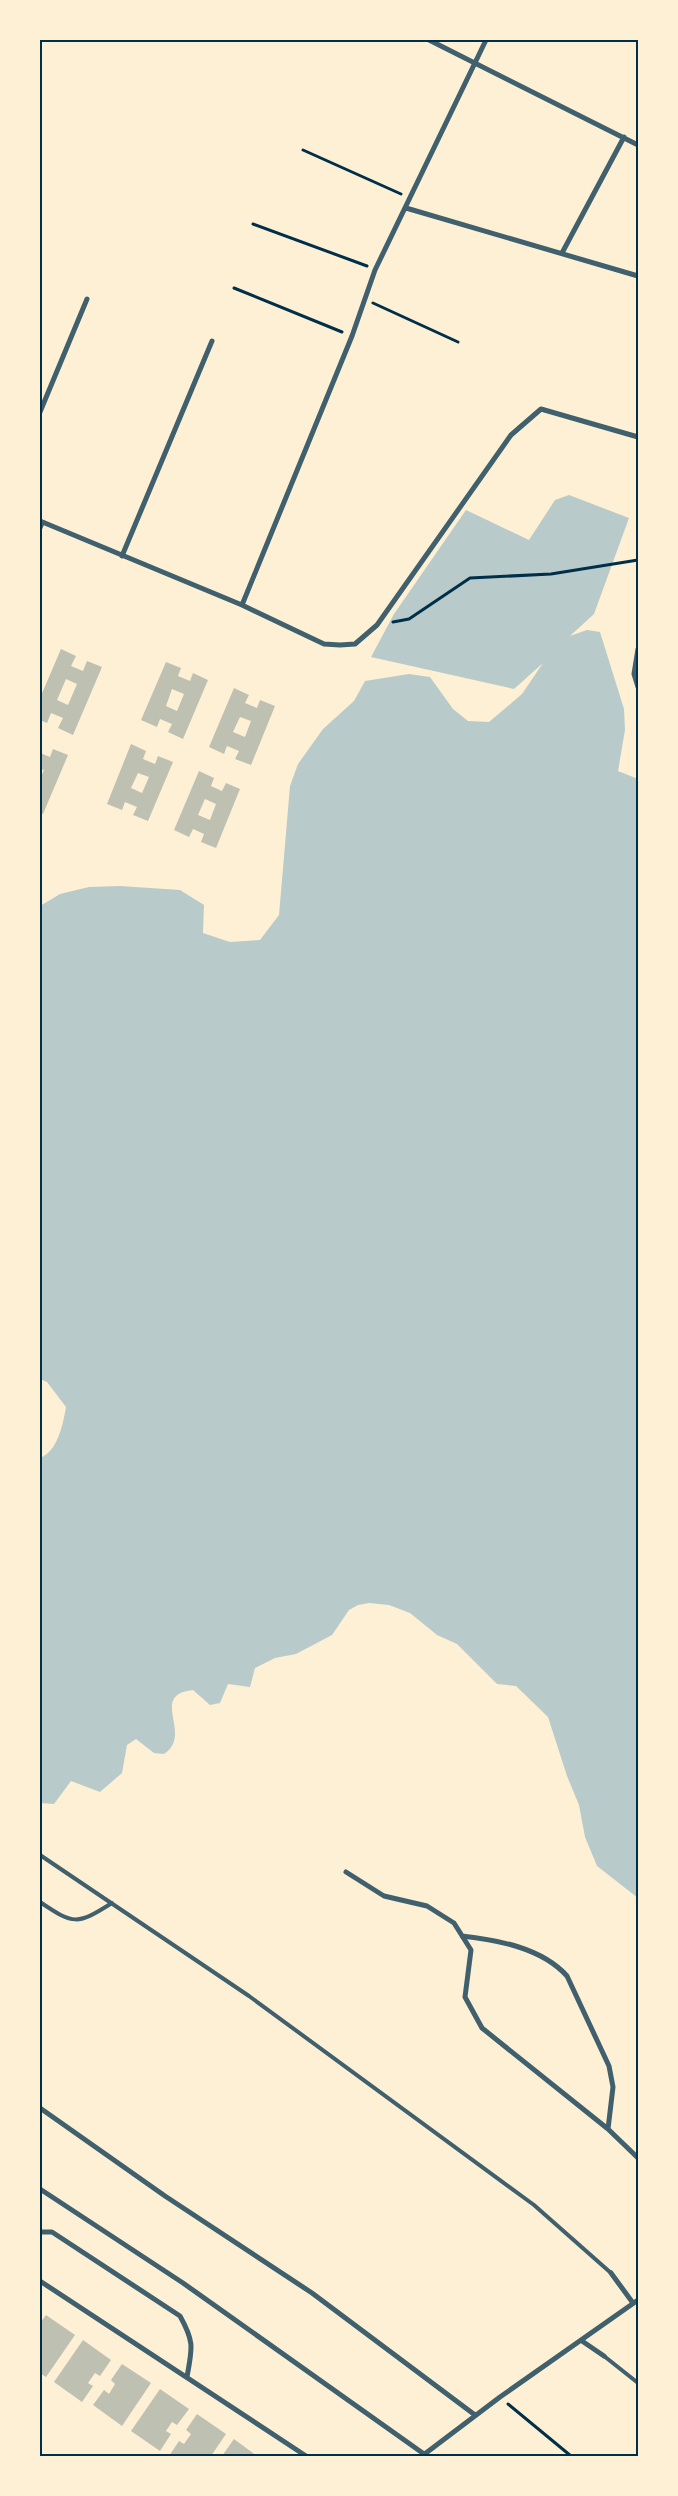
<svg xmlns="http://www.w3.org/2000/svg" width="678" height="2496" font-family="'Golos Text',sans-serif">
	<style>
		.green { fill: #b9caca }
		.building { fill: #bec0b2; fill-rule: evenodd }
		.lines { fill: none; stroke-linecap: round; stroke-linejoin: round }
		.path { stroke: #003049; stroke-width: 3 }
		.service { stroke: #3f606c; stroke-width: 4 }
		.minor { stroke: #3f606c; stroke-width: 5 }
		.neatline { fill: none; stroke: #003049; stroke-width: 2 }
	</style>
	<rect width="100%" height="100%" fill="#fdf0d5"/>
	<path class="green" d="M569,495L629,518L594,614L570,636L587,630L600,632L624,709L625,730L618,771L638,779V1898L597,1866L585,1837L579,1805L567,1776L548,1717L516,1686L497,1684L457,1644L437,1635L410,1613L389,1605L369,1603L358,1605L349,1610L332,1635L296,1654L275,1658L255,1668L250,1687L228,1684L220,1703L210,1705L193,1690C148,1695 194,1734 164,1754L154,1753L136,1739L127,1745L122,1773L100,1792L71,1781L54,1804L40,1803V1458C58,1451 63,1424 66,1407L47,1382L40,1379V906L60,894L89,887L120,886L180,890L204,905L203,933L230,942L260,940L279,915L290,786L298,764L323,729L354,701L365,681L409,674L430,677L453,709L468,721L489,722L522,694L543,663L514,689L371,657L394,614L466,510L529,540L555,500Z"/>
	<path class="building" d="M61,649L76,656L71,666L83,671L87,661L102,667L73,735L58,728L63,718L51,713L47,723L40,720V698ZM66,679L77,684L68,705L57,700Z
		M166,662L181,668L178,676L190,681L193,673L208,680L183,739L168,732L172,724L160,719L157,727L141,720ZM172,689L184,694L177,711L166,706Z
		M234,688L249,695L245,703L257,708L260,700L275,706L251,765L235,759L239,751L227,746L224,754L209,747ZM240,717L251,721L245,737L233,732Z
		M131,744L146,751L143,759L155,764L158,756L173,762L148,821L133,815L137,807L125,802L122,810L107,804ZM138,773L149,777L142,793L131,788Z
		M53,749L68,755L43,814L40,813V779L44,770L40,769V753L50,757Z
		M199,771L214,778L211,786L222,791L226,783L240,789L216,848L201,842L204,834L193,829L189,837L174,830ZM205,799L216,804L210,820L198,815Z
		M46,2315L75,2335L46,2377L40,2373V2323Z
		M83,2340L111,2360L100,2376L95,2373L88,2383L93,2386L82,2402L54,2382Z
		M122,2364L151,2383L122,2426L93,2405L104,2390L109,2394L115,2384L111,2380Z
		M160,2389L189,2409L177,2425L172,2422L166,2431L171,2434L160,2451L131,2431Z
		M197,2414L226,2434L211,2456H169L179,2441L184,2444L191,2434L186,2430Z
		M234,2439L257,2456H222Z"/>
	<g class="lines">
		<path class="path" d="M303,150L401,194
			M253,224L367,266
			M234,288L342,332
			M373,303L458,342
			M393,622L409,619L470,578L551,574L638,560
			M508,2404L571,2456"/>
		<path class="service" d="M40,529L43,522
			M40,1855L249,1996L534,2205L611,2273
			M40,1902C74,1925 77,1925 112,1903
			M604,2356L638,2383"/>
		<path class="minor" d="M429,40L638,145
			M406,208L638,276
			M562,253L624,137
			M40,412L87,299
			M40,521L242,605L324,644L340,645L355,644L377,625L511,435L541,409L638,437
			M122,556L212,341
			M242,605L352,336L375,270L486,40
			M638,649L634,674L638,687
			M346,1872L384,1896L427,1906L454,1923L471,1950L465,1997L482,2028L608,2129L638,2158
			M462,1936C498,1940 542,1948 567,1976L609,2066L613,2087L608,2129
			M40,2108L165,2196L312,2293L475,2415
			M40,2189L183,2283L424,2454
			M40,2232H52L180,2316C195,2343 192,2348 187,2377
			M611,2273L633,2303
			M40,2281L306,2456
			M582,2341L604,2356
			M422,2456L500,2397L638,2300"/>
	</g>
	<rect width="678" height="2496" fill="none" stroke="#fdf0d5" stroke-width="82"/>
	<rect x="41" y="41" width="596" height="2414" class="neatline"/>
</svg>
